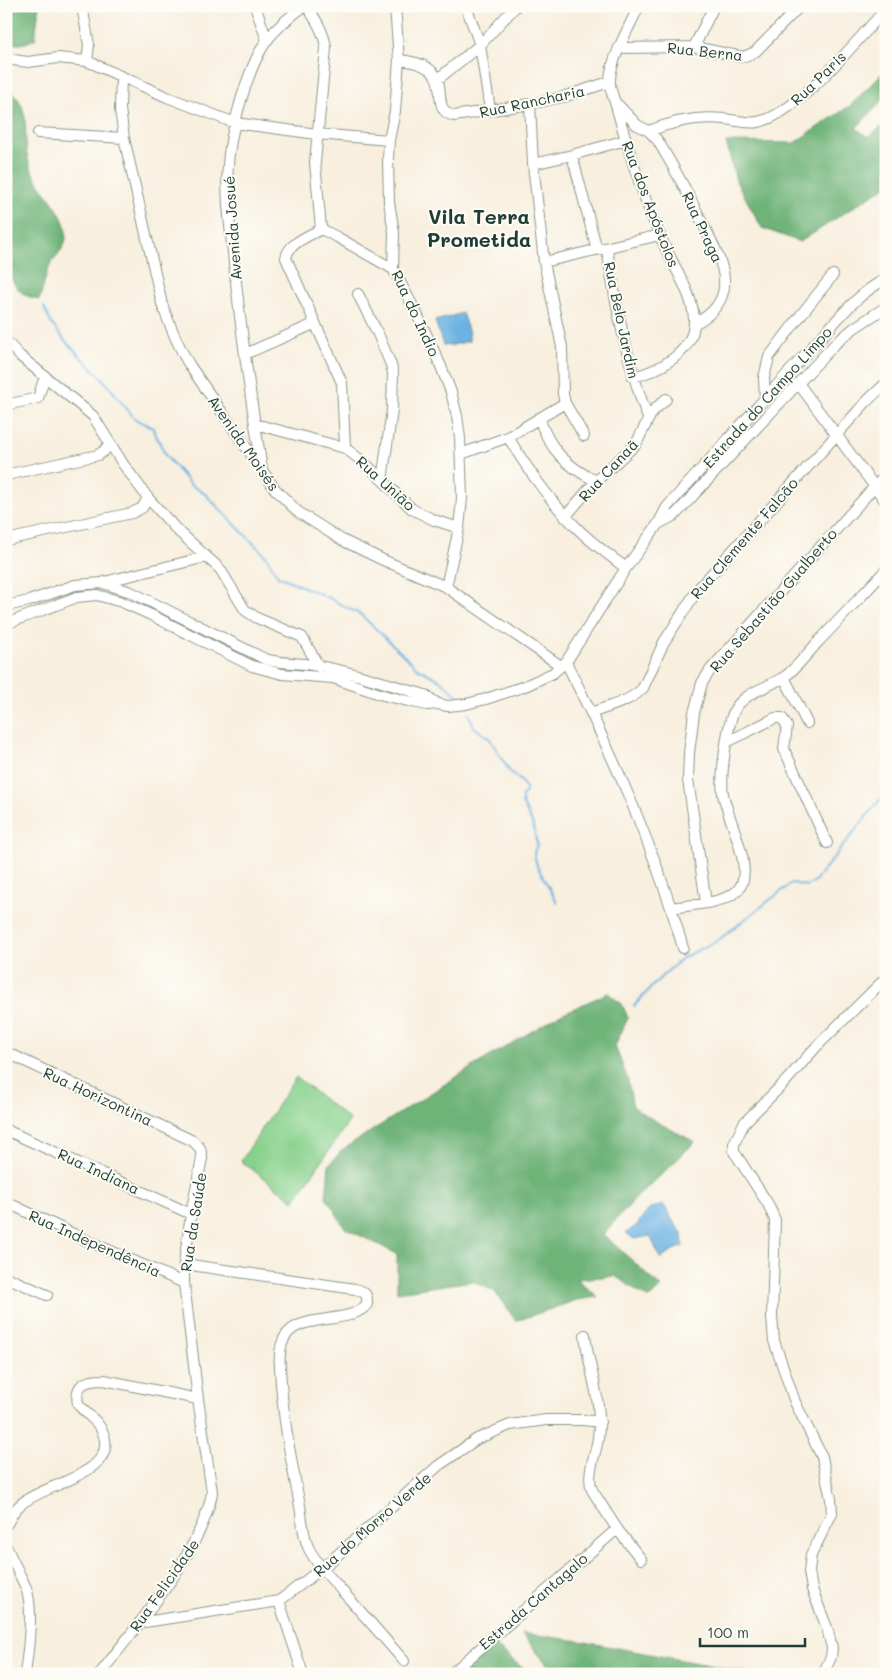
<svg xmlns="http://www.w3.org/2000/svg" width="892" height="1680" font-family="Mali,sans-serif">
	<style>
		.green { fill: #88d18d; stroke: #548760 }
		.forest { fill: #6eb378; stroke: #467856 }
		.water { fill: #6cb3e3; stroke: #46788c }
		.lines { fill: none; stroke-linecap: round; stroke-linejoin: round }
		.stream { stroke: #6cb3e3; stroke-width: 2 }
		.minor-casing { stroke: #8c9689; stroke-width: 12 }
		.minor { stroke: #fff; stroke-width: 10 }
		.labels { text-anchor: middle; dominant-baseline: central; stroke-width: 4; stroke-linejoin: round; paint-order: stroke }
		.street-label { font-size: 15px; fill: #1f3d34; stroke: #fdfcf7 }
		.district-label { font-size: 20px; font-weight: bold; fill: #1f3d34; stroke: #fdfcf7 }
	</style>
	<rect width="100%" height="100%" fill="#fdfcf7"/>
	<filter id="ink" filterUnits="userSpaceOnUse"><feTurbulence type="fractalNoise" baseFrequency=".02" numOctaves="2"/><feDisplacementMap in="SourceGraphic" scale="10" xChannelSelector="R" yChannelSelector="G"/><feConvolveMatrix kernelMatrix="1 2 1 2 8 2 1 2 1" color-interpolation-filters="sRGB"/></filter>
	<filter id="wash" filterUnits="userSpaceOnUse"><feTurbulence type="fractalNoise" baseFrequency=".0096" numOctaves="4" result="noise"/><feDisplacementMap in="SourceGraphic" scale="20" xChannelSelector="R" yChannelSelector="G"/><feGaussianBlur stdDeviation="1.12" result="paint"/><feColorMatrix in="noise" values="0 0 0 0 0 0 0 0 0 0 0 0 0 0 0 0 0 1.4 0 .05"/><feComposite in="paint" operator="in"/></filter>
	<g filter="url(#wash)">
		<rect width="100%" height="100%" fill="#f8efde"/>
		<path class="green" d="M296,1077L350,1120L294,1201L241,1161Z"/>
		<path class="forest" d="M6,6H39L35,39C26,43 15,48 6,39Z
			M886,69V97L856,128L868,137L886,123V186L800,242L762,228L736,181L726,142L794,143L851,105Z
			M6,85C36,112 20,132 29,163C36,188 69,212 66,238C65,248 58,253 53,261C44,273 45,287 39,300C18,295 14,286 7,267Z
			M608,993L622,1004L628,1018L615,1046L628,1080L633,1107L657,1122L695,1142L658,1178L638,1196L603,1234L661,1287L649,1299L615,1276L577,1279L598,1297L577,1300L516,1321L494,1291L473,1281L397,1292V1254L345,1228L326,1197L329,1165L343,1149L472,1067L559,1015Z
			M521,1633L580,1641L757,1674H555Z
			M494,1645L530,1674H464Z"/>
		<path class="water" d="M462,313L469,333V341L449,346L443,345L435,321Z
			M664,1205L673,1221L682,1233L683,1246L673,1250L661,1259L650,1236L634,1239L626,1233L636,1226L650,1208Z"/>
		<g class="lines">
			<path class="stream" d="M44,307L51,323L66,342L103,379L135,419L152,427L166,456L191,485L204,493L266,556L278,576L327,597L361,615L417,668L440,680L463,700
				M469,714L474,727L490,739L510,772L520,780L526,788V792L522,796V802L533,825L537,844L534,853L537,866L557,902
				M634,1006L661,977L684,957L717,941L792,883L807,886L815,881L886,792"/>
		</g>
	</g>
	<g filter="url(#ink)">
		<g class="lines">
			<defs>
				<path id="minor" d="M82,6L89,45L87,61
					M255,6L267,40
					M307,6C316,20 324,32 326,48L315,162L321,229
					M395,6L399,60L395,111L389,140L388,159L389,202L394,233L393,269L416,312L440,364L451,392L457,416L460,438L462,498L459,528L446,587
					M466,6L480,45L490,110
					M694,47L714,6
					M620,48L694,47L743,57L755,52L800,6
					M6,59L28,62L58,58L87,61L167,97L235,123L317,134L389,140
					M399,60C464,66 423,108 454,116L530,104L563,97L609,82
					M121,78L120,109L124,138L162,304C170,326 178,346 190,366L275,489L298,512L342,540L383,560L446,587L561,666
					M438,79L480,45L516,6
					M530,104L533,164L544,262L562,347L563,394L565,403L584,436
					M618,105L637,125L649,131L658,141C676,171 692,201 707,232C714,247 723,263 724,279C726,300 712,315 694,324
					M649,131C674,121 698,116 724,119C736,120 746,124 758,122C797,115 858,39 886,9
					M38,133L124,138
					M572,155L597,250
					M533,164L572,155L626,140
					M321,229C309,236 288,243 286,258L342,383L345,448
					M321,229L337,237L393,269
					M607,249C616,307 627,363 648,418
					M544,262L660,235
					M358,294L378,334L391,365L393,373L392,410L382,480
					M6,341L20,356L93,416L123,464L148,498L176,529L220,569L245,610L257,618L302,637L319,667
					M245,354L314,324
					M633,377C658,371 693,353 694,323C695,299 676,270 666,249C645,205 630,156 617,109C615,100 609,90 610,80C610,61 630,25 639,6
					M798,383L886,502
					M765,398L764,378L769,357L800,316L833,275
					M6,405L38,398L45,376
					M539,418C550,450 566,466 596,481
					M255,424L345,448L367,465L412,509L434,520L459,528
					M508,437C528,470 550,502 578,529C593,544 610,556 626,568
					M461,454L508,437L565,403
					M262,469C251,401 241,332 234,263C231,230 225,197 228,165C230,132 248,65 268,39C278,26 291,16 304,6
					M6,475L98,455L104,451L110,443
					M565,517L596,481L636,444L652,412L666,399
					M658,524L675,515L835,344L854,328L886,307
					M6,540L132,513L142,508L148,498
					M104,582L206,557
					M6,606L29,601L75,585L103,583L131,592L265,659C280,664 296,662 312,665C350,671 388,684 425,695L438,704
					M6,624L77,597L97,595L122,602L151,615L252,666L282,674L333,678L383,695L408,701L427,705L438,704L448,706L466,704L486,699L525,686L553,673L566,662L626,568L658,524L667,507C716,453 764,399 813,346C835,323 857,293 886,279
					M566,662C612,754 655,848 683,948
					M784,677L807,723
					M591,713C609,706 630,702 643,688L664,642L698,589L866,402L886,383
					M727,742L775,718H782L787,726L784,749L827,843
					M706,903L688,780L689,753L694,713L702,683L711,669L875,486L886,476
					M671,908C690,905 723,904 737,891C757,872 727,818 723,794C720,777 727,727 734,711C743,692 771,687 787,675C798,666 808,653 818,642C841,618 863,594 886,570
					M6,1052L193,1141L200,1148L202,1158L191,1214L184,1264V1283L198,1399L212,1492L211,1498C196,1560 138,1623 100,1674
					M6,1130L191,1214
					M6,1202L88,1241L184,1283
					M184,1264L355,1289C364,1291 368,1294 367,1304C352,1325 303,1313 287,1334C280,1343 279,1356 280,1367C282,1414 291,1460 300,1506C302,1519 303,1535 308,1547C316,1564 331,1578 343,1592C364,1615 384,1638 404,1661
					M6,1277L47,1295
					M585,1335C589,1371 603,1401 598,1438C596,1455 586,1473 592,1490L617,1529L641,1559
					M6,1525C10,1519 13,1511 19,1506C40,1484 120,1475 103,1433C99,1421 85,1414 78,1404C74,1383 87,1380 104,1380L198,1399
					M6,1546C12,1560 20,1574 26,1588C34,1609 28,1652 25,1674
					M279,1601L303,1674
					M139,1623L279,1601L325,1566L438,1466L477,1439L510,1425L546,1420H583L600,1422
					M451,1674L617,1529
					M823,1674L831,1657L832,1648L827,1628L812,1589L809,1572L811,1555L832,1513L831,1499L822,1457L795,1402L774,1341L772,1317L775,1220L768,1204L737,1156L734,1152V1144L744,1123L786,1081L816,1047L886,978"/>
			</defs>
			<use href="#minor" class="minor-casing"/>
			<use href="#minor" class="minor"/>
		</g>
	</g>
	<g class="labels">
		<g class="street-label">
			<text transform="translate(705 51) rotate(6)">Rua Berna</text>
			<text transform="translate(818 78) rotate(-44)">Rua Paris</text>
			<text transform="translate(532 101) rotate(-12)">Rua Rancharia</text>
			<text transform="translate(651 204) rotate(69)">Rua dos Apóstolos</text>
			<text transform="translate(703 227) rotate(65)">Rua Praga</text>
			<text transform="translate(232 228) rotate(-94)">Avenida Josué</text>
			<text transform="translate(416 313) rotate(65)">Rua do Indio</text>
			<text transform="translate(622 320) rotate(78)">Rua Belo Jardim</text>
			<text transform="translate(767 397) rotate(-48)">Estrada do Campo Limpo</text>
			<text transform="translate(244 443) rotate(55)">Avenida Moisés</text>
			<text transform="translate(608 470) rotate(-47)">Rua Canaã</text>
			<text transform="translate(386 483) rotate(42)">Rua União</text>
			<text transform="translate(744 538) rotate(-49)">Rua Clemente Falcão</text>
			<text transform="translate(773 600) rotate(-49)">Rua Sebastião Gualberto</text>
			<text transform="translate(98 1096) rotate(25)">Rua Horizontina</text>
			<text transform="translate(99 1171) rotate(25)">Rua Indiana</text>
			<text transform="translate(193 1222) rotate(-81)">Rua da Saúde</text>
			<text transform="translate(95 1243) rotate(24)">Rua Independência</text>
			<text transform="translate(372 1524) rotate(-41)">Rua do Morro Verde</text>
			<text transform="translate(164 1585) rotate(-55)">Rua Felicidade</text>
			<text transform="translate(533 1601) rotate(-41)">Estrada Cantagalo</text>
		</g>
		<g class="district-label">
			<text x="479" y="216">Vila Terra<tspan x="479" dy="23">Prometida</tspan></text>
		</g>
	</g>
	<rect width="892" height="1680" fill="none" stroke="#fdfcf7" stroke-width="25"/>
	<path d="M700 1638v8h105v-8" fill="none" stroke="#1f3d34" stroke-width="2.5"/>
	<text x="707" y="1638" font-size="15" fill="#1f3d34" stroke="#fdfcf7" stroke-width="4" paint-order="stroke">100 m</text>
</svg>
